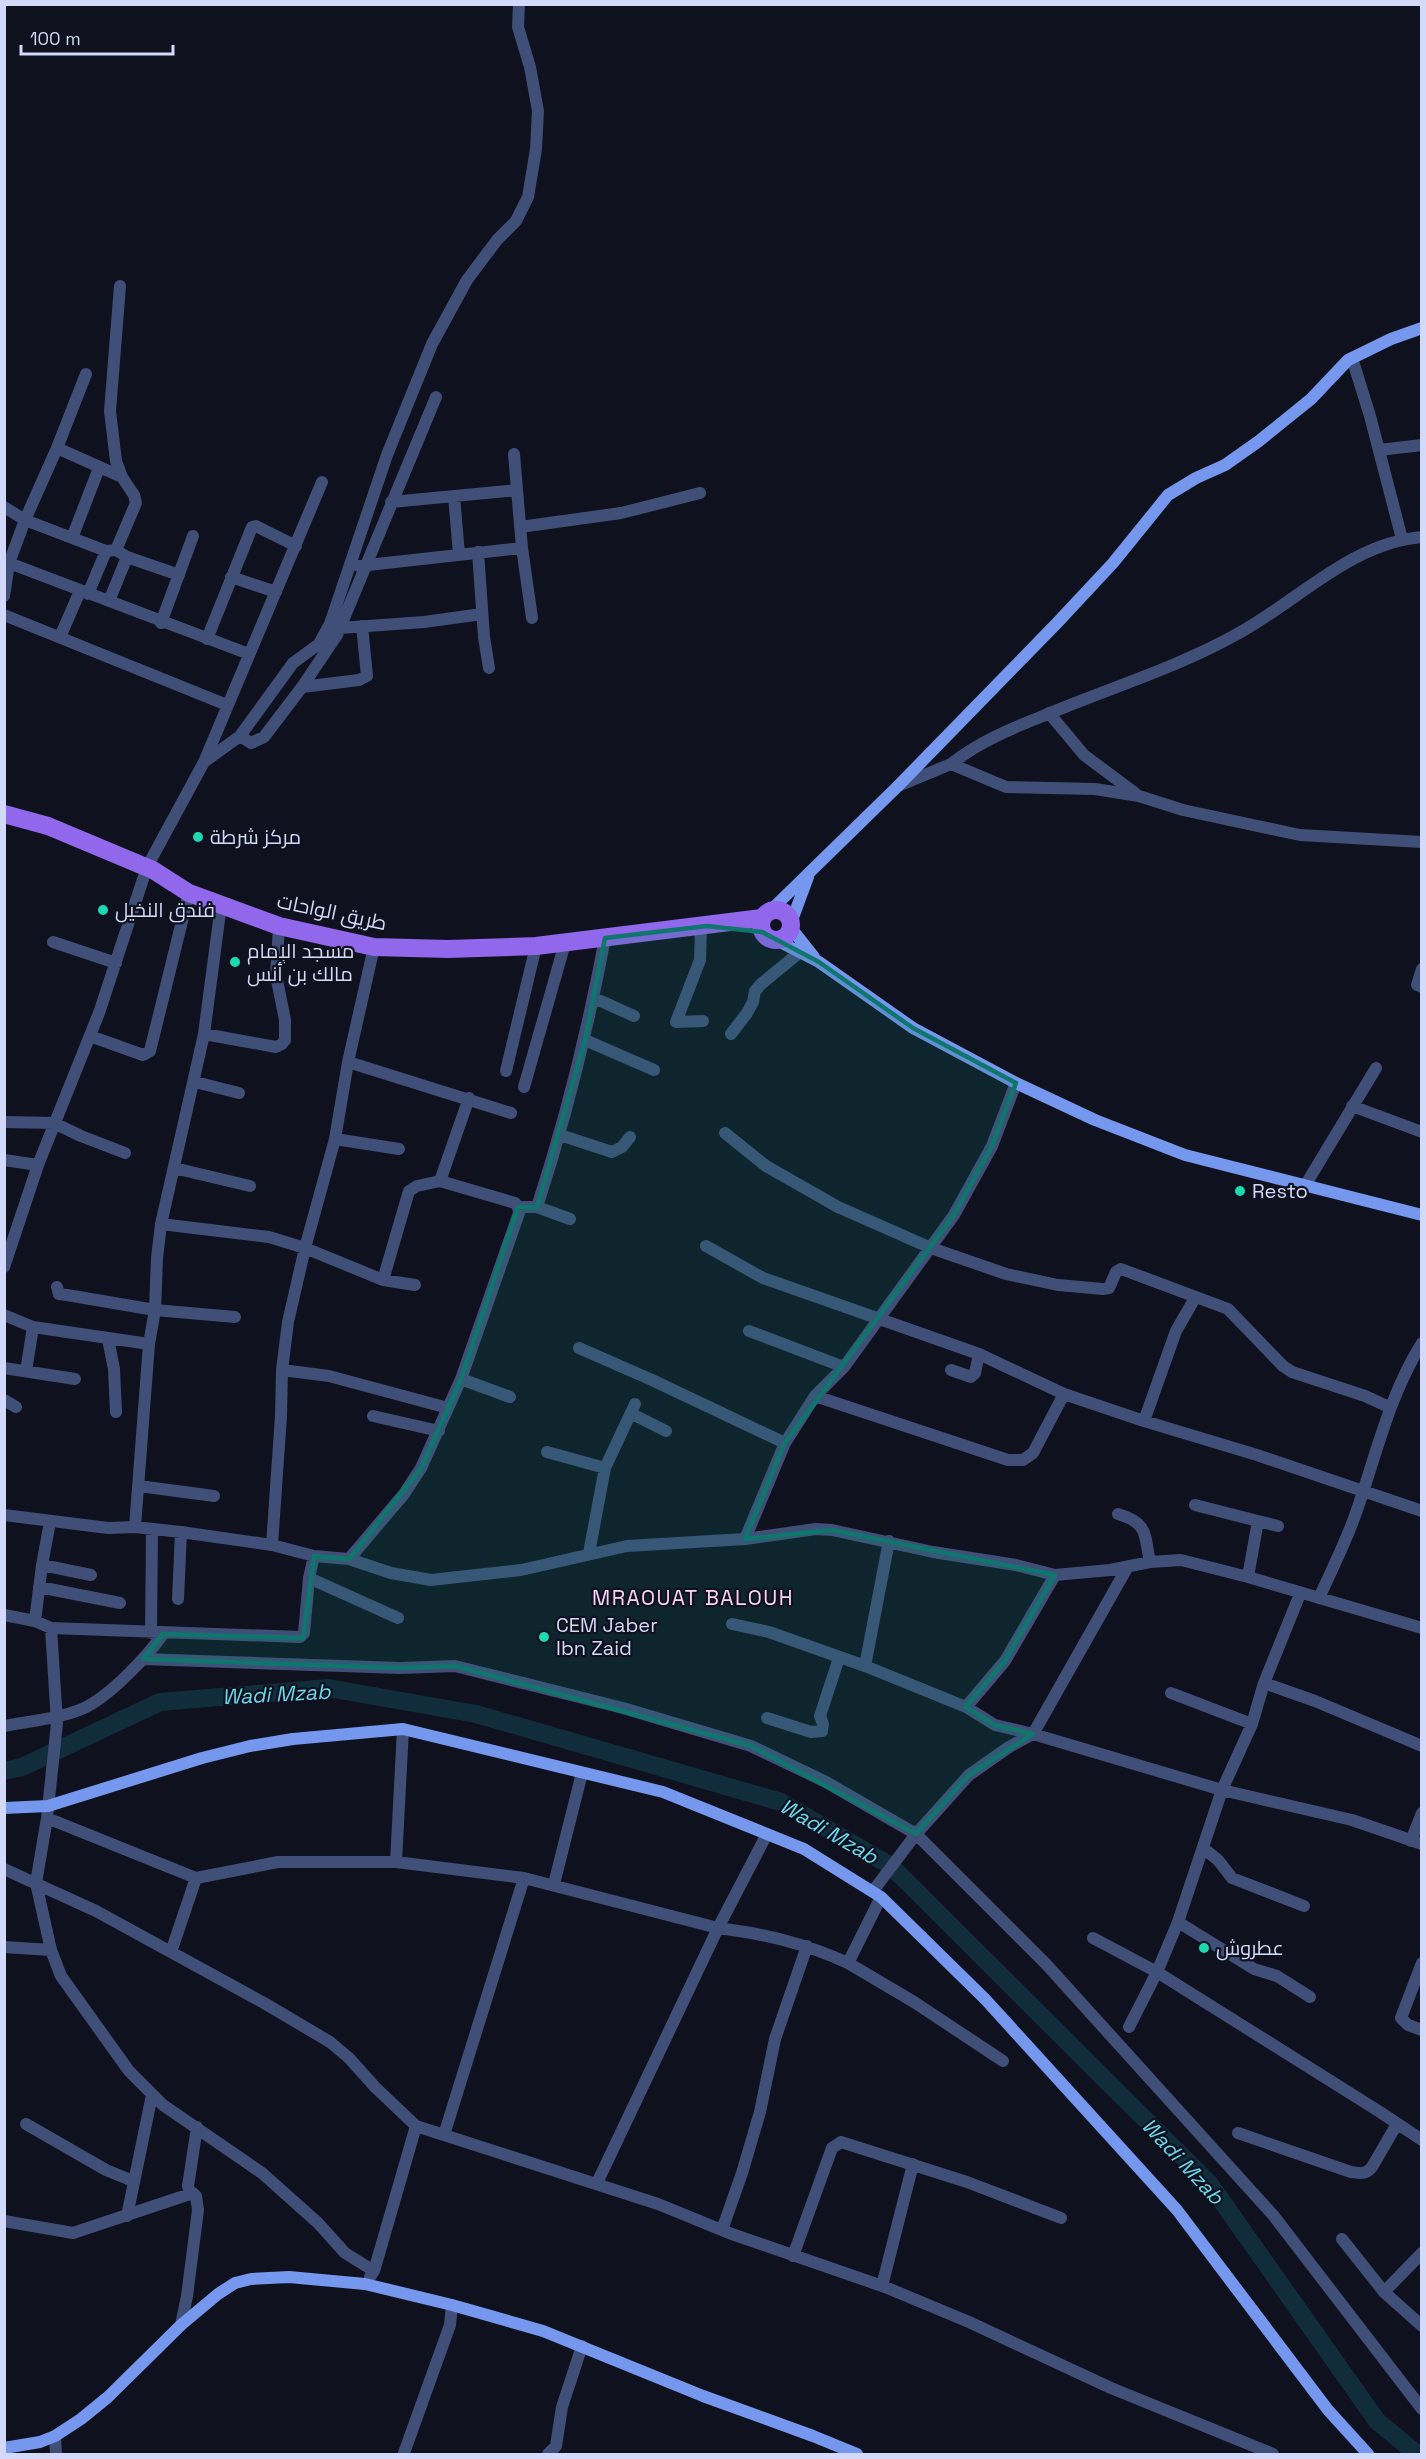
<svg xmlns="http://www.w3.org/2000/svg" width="1426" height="2459" font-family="'Space Grotesk',Cairo,sans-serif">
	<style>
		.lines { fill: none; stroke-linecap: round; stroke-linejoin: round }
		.river { stroke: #112d3b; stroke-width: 18 }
		.street { stroke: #404f77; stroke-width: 12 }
		.secondary { stroke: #7597ed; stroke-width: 12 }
		.primary { stroke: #9167eb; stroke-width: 18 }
		.marked { fill: #0f766e; fill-opacity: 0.2; stroke: #0f766e; stroke-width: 4.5; stroke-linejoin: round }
		.poi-dot { fill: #1dd9b2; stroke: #0f111e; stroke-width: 2 }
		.labels { text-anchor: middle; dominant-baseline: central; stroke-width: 4.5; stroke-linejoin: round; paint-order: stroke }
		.poi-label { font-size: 20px; fill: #d2d9f9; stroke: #0f111e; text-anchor: start }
		.street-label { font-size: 20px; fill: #d2d9f9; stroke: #0f111e }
		.neighbourhood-label { font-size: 21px; letter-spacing: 1.5px; fill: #f9d3f7; stroke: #0f111e }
		.water-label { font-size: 21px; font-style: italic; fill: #6dd8eb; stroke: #0f111e }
	</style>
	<rect width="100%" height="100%" fill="#0f111e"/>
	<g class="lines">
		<path class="river" d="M4,1771L22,1767L160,1702L328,1688L476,1714L781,1802L891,1866L1209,2183L1377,2421L1417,2454"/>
		<path class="street" d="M1352,358L1370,416L1402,539
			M57,448L122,477
			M1379,450L1422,445
			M514,454L522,548L532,618
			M454,496L459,554
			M391,502L517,490
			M4,507L25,520L106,551L116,550L127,557L179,575
			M520,527L621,513L700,493
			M72,538L99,468
			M116,550L136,503L134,495L122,477L116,461L110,411L120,286
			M478,552L484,637L489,668
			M9,563L249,654
			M359,566L522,548
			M231,577L276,592
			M88,594L106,551
			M4,596L9,563L25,520L57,448L86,374
			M109,601L127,557
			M4,615L227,705
			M161,623L193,536
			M340,628L424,622L482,614
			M60,637L80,591
			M207,639L252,527L256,526L296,546
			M302,687L359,680L367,676L362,626
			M1049,713L1084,755L1135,793
			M240,736L251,743L264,737L302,687L337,635L436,397
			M204,762L240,736L293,663L319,644L330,624L387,455L432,344L467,280L497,240L516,221L528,197L536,149L538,111L530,67L518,27L519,4
			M951,764C979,742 1010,729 1043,716C1109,688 1177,668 1239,633C1299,600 1351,543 1422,537
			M898,786L951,764L1006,787L1095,789L1139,796L1183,810L1300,835L1422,842
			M701,927L700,960L676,1022L703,1021
			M53,942L116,963
			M374,947L348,1062L335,1139L305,1248L288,1322L282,1370L281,1416L272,1545L314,1556L349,1559L391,1573L431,1580L521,1570L627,1546L745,1539L785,1443L815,1396L844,1367L954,1215L992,1146L1016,1083
			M1422,969L1417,985L1422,987
			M594,998L634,1016
			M204,1034L276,1047L282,1044L285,1040V1020L276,975L279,926
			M731,1034L747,1013L753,1002L755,991L761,984L800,952
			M90,1036L143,1055L150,1051L189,893
			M585,1040L654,1070
			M348,1062L511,1113
			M506,1071L536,946
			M195,1082L239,1093
			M524,1087L565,943
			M1352,1106L1422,1132
			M4,1122L54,1123L81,1136L125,1153
			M725,1133L766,1166L838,1207L931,1248L1006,1274L1058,1285L1103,1289L1109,1288L1116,1272L1121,1269L1228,1309L1283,1366L1292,1372L1365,1396L1389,1407
			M560,1135L612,1152L622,1147L630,1137
			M335,1139L399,1149
			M4,1160L38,1165
			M174,1168L250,1186
			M1306,1184L1376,1068
			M518,1207H537L570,1219
			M537,1207C566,1118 588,1029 605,938
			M161,1224L269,1237L305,1248L383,1280L415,1285
			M706,1246L763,1278L979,1354L1064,1394L1144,1421L1257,1455L1422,1511
			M4,1267L38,1165L99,1013L147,867L204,762L322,482
			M383,1280L409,1191L417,1186L440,1181L469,1098
			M57,1287L59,1294L67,1295L155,1310L235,1317
			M4,1315L33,1327L149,1344
			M749,1331L844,1367
			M108,1339L114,1369L116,1412
			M579,1348L652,1380L785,1443
			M4,1368L75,1379
			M282,1370L329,1376L448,1408
			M951,1370L971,1377L975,1373L979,1354
			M26,1371L33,1327
			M461,1379L510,1397
			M815,1396L1008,1460H1023L1033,1453L1064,1394
			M4,1400L16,1407
			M632,1414L666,1431
			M373,1416L439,1431
			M1144,1421L1176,1331L1195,1298
			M547,1452L605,1468
			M139,1486L214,1496
			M1195,1505L1258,1521L1248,1577
			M1118,1514C1149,1523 1144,1535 1150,1562
			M4,1515L108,1528L135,1527L181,1532L272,1545
			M1258,1521L1278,1526
			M135,1527L149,1344L155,1310L157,1258L161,1224L204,1034L221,905
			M745,1539L816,1529L832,1530L933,1552L1016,1565L1055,1575L1110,1570L1150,1562L1181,1560L1248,1577L1422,1628
			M589,1553L605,1468L635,1404
			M349,1559L404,1494L421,1468L461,1379L519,1213L518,1207L515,1203L440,1181
			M42,1565L91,1575
			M309,1578L398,1618
			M39,1587L120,1603
			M1319,1598C1332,1569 1347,1540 1357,1510C1377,1452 1389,1396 1422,1343
			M178,1599L181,1532
			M4,1615L35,1621L51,1628L57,1723L47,1818L36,1883L51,1950L61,1976L129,2071L163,2105L262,2173L318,2223L345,2253L374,2271
			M35,1621L42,1565L50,1522
			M732,1624L769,1632L865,1666L966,1707L995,1725L1033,1734L1222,1790L1352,1820L1422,1844
			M51,1628L300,1637L304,1633L309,1578L314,1556
			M151,1633L152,1529
			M143,1659L400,1668L455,1666L623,1708L751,1746L826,1782L916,1834L1046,1964L1273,2215L1422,2409
			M865,1666L889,1541
			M1264,1683L1315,1701L1422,1746
			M1171,1693L1252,1724
			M966,1707L1005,1661L1055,1575
			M767,1718L811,1732L822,1731L823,1724L820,1716L839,1658
			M4,1726C30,1721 57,1719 82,1709C108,1698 147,1657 163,1634
			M47,1818L196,1878L278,1862H396L524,1878L718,1928L767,1834
			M1411,1841L1422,1813
			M1203,1848L1218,1860L1232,1878L1304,1906
			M396,1862L403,1729
			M4,1869L96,1911L264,2003L330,2042L349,2058L375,2087L416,2126L658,2204L729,2233L885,2287L969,2322L1111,2388L1273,2454
			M554,1884L582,1773
			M873,1891L916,1834L969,1775L1009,1747L1033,1734L1127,1568
			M1178,1922L1254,1969L1277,1976L1310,1997
			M1093,1938L1157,1972L1380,2112L1422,2140
			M4,1947L51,1950
			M171,1952L196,1878
			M848,1963L914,2002L1003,2061
			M1422,1963L1401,2018L1408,2025L1422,2030
			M1129,2027L1157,1972L1178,1922L1222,1790L1252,1724L1264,1683L1300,1594
			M26,2124L106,2170L133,2181
			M1238,2133L1351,2172C1360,2173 1366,2175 1372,2167L1397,2124
			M444,2135L524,1878
			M597,2183L718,1928C765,1934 804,1943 848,1963L881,1897
			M127,2216L152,2095
			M4,2221L73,2233L193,2193
			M722,2230L742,2173L760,2112L775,2039L807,1946
			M1342,2239L1384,2292L1422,2326
			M793,2256L832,2148L841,2142L967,2182L1061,2218
			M370,2277L374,2271L416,2126
			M882,2286L913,2164
			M1384,2292L1422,2253
			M181,2325L187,2296L198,2210L196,2196L189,2190L188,2186L197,2127
			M55,2436L56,2454
			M404,2453L450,2325L452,2305
			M548,2454L556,2446L562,2407L582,2346"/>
		<path class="secondary" d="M769,912L898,786L1057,623L1113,563L1168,495L1196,478L1225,465L1259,441L1311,399L1348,360L1391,339L1422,328
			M791,923L808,877
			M791,928L814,957
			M778,941L819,962L913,1028L1016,1083L1095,1120L1185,1155L1422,1215
			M4,1808L48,1806L202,1758L250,1746L293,1739L403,1729L663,1792L804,1849L881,1897L985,1999L1177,2210L1328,2410L1368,2454
			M4,2448L40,2442L55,2436L81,2419L108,2397L181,2325L218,2294L235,2283L251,2279L289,2277L365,2284L452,2305L543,2331L703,2396L813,2436L857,2454"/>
		<path class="primary" d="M4,814L48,826L153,870L189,893L279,926L374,947L448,949L536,946L762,918
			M761 925a15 15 0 1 1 30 0a15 15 0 1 1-30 0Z"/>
	</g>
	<path class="marked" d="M707,926L762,932L819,962L913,1028L1016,1083L992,1146L954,1215L785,1443L745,1539L832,1530L1055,1575L1005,1661L966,1707L995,1725L1033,1734L969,1775L916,1834L751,1746L455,1666L400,1668L143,1659L163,1634L303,1638L314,1556L349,1559L421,1468L461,1379L518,1207H537L585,1040L605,938Z"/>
	<g class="poi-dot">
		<circle cx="198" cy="837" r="6"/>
		<circle cx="103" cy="910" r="6"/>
		<circle cx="235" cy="962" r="6"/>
		<circle cx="1240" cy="1191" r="6"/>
		<circle cx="544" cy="1637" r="6"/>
		<circle cx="1204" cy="1948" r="6"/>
	</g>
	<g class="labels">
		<g class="poi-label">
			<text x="210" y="837">مركز شرطة</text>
			<text x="115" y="910">فندق النخيل</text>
			<text x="247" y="951">مسجد الإمام<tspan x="247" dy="23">مالك بن أنس</tspan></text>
			<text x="1252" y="1191">Resto</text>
			<text x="556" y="1625">CEM Jaber<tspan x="556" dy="23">Ibn Zaid</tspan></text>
			<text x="1216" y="1948">عطروش</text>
		</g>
		<g class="street-label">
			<text transform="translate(332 912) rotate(12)">طريق الواحات</text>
		</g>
		<g class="neighbourhood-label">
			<text x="693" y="1597">MRAOUAT BALOUH</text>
		</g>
		<g class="water-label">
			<text transform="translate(276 1694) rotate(-3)">Wadi Mzab</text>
			<text transform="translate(829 1831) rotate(30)">Wadi Mzab</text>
			<text transform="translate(1183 2161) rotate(47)">Wadi Mzab</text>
		</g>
	</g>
	<rect width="1426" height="2459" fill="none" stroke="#d2d9f9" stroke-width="12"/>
	<path d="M21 45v9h152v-9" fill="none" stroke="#d2d9f9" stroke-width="3"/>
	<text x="30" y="45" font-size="18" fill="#d2d9f9" stroke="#0f111e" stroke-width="4.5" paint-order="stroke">100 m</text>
</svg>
